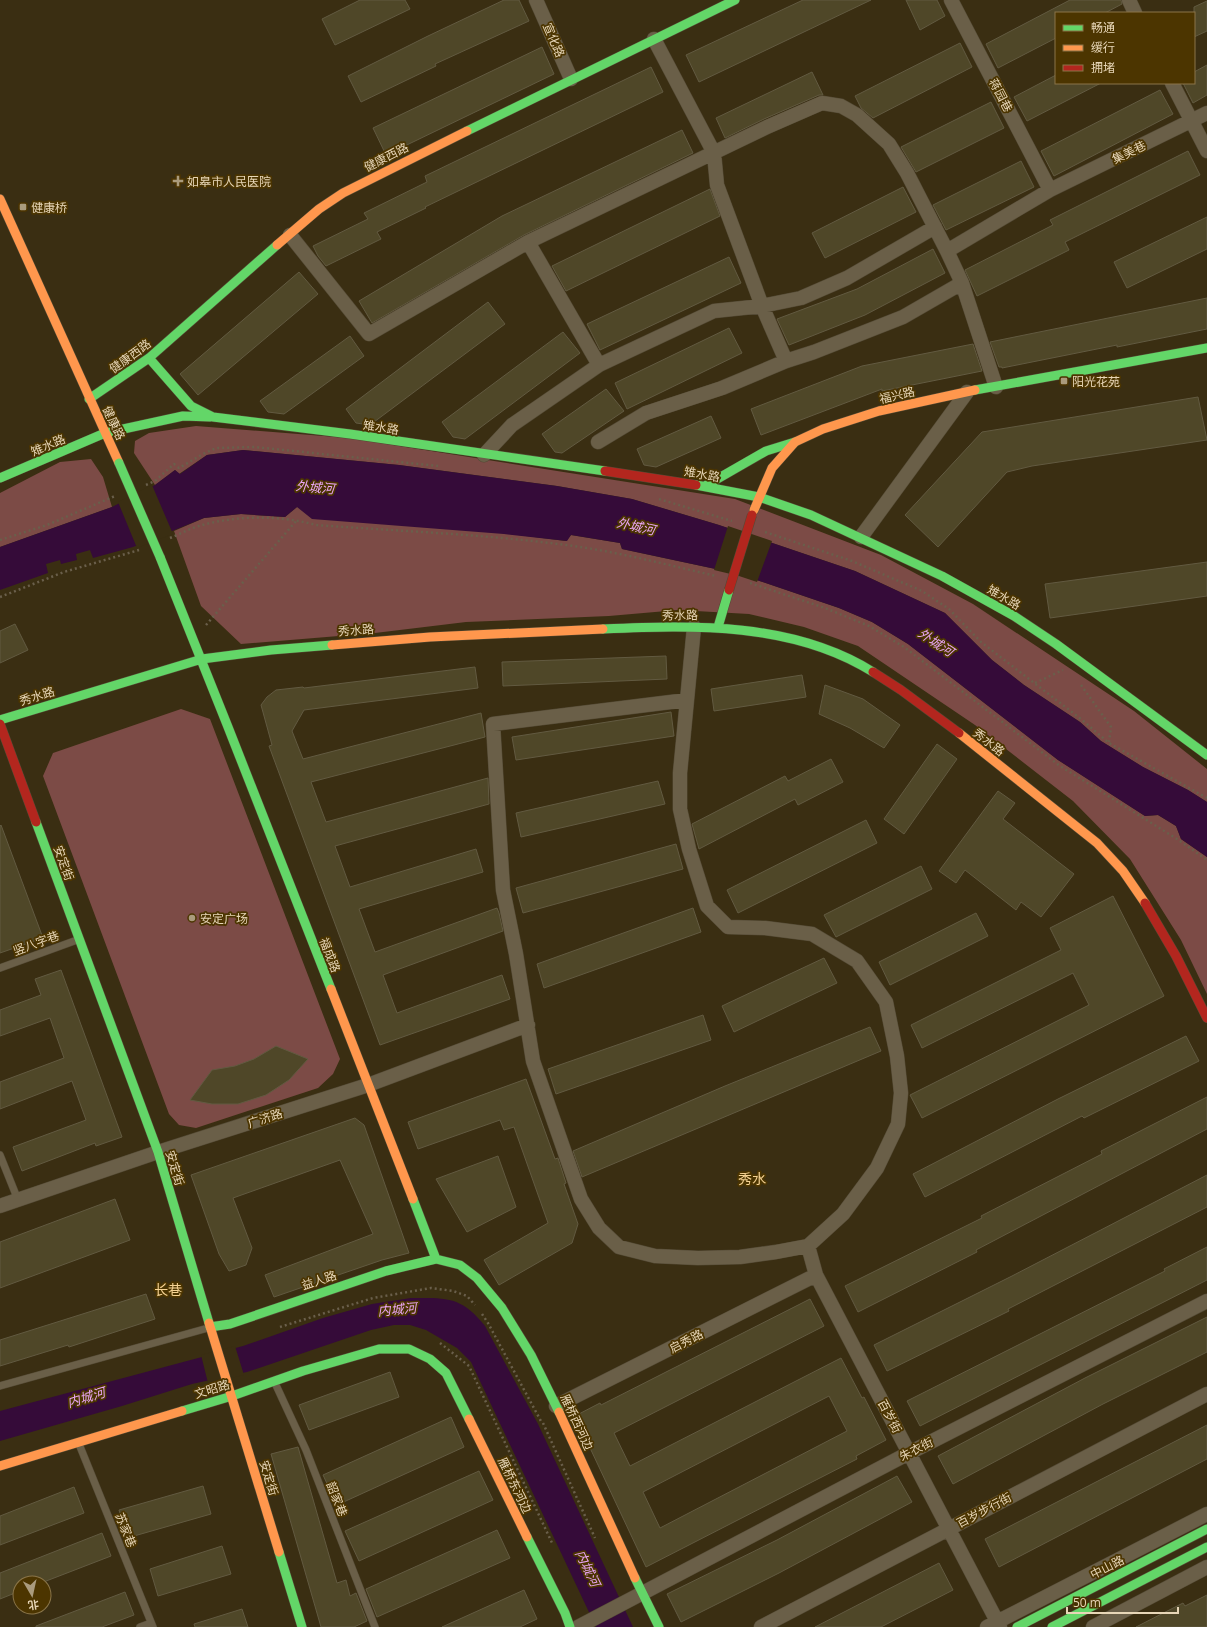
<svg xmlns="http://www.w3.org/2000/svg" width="1207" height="1627" font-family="'Open Sans','Noto Sans SC',sans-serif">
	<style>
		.green { fill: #7c4b46 }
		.water { fill: #350b39 }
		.pier { fill: #3a2e12 }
		.building { fill: #4f4728; stroke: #625a41; fill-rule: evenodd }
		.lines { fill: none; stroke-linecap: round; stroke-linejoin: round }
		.lane-casing { stroke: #544a35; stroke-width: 8 }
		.street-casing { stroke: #544a35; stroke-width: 15 }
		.fast-casing { stroke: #544a35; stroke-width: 10 }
		.slow-casing { stroke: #544a35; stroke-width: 10 }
		.jam-casing { stroke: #544a35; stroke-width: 10 }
		.path { stroke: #6a5f4b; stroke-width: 2.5; stroke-dasharray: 2 3; stroke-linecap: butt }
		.lane { stroke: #6a5f48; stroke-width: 7 }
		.street { stroke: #6a5f48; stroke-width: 14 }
		.fast { stroke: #63d668; stroke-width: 9 }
		.slow { stroke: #ff974d; stroke-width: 9 }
		.jam { stroke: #b3261e; stroke-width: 9 }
		.fast-bridge-casing { stroke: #544a35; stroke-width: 10; stroke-linecap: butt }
		.jam-bridge-casing { stroke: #544a35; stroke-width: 10; stroke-linecap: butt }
		.fast-bridge { stroke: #63d668; stroke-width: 9 }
		.jam-bridge { stroke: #b3261e; stroke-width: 9 }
		.poi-dot { fill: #aa9b7d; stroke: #4c3500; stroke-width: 1.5 }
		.labels { text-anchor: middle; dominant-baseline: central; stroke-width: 3.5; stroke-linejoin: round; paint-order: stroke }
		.street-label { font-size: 12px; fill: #e7d6b7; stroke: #4c3500 }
		.poi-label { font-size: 12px; fill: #e7d6b7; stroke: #4c3500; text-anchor: start }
		.water-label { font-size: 13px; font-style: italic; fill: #e9a5f4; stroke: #4c3500 }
		.quarter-label { font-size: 14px; fill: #f5d293; stroke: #4c3500 }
	</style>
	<rect width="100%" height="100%" fill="#3a2e12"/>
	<path class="green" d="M196,426L349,438L735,499L881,555L973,604L1134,711L1207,769V802L1188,790L1143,767L1101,741L1080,722L1024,685L992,660L945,613L855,571L719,525L632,499L557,486L399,465L243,450L207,455L179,474L175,470L155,485L134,453L135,441L149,433Z
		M91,459L103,477L112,507L0,547V493L60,462Z
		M297,507L566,541L571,535L620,543L622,549L739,574L839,608L872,622L908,644L1058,760L1145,816L1158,815L1176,826L1181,839L1207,857V994L1181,940L1130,859L1073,801L975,725L858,646L804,627L749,614L678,610L609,616L466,622L375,633L241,644L201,606L174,531L204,518L241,514L285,517Z
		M181,709L210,719L340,1059L333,1074L318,1088L196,1128L179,1125L169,1114L43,776L53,753Z"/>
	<path class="water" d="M243,450L399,465L557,486L632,499L719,525L855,571L945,613L992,660L1024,685L1080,722L1101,741L1143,767L1188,790L1207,802V857L1181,839L1176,826L1158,815L1145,816L1058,760L908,644L872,622L839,608L739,574L622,549L620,543L571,535L567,541L504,534L312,519L297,507L285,517L241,514L204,518L133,547L93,558L90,550L76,554L77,560L61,564L60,560L46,564L48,573L0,590V547L112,507L155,485L175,470L180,474L207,455Z
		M411,1298C447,1298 461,1296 485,1326L538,1424L633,1627H596L471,1362L457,1348L426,1330L410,1325H394L371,1330L247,1372L192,1384L122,1406L0,1441V1411L243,1346L323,1318L372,1304Z"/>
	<path class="pier" d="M152,485L173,534L137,548L118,502Z
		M728,526L772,541L757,582L739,576L714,570Z
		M235,1346L244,1375L208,1383L201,1355Z"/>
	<path class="building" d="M360,0H405L410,9L335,45L322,19Z
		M504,0H519L529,21L435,64L436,66L361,102L348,76L428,36Z
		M803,0H871L699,82L686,55Z
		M906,0H937L945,16L920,30Z
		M1070,0H1121L1122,4L1105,13H1056V38L998,68L986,44Z
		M1207,1V31L1194,37V7Z
		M960,43L972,67L873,118L861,108L855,96Z
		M542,47L554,74L386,155L373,128Z
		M1207,65V95L1193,103L1183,83H1194V72Z
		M651,67L663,92L425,207L426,208L377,232L381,239L326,266L318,256L313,246L368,219L364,213L427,182L425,176Z
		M812,72L823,95H819L764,119L725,138L716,118Z
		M1056,75V83H1101L1027,121L1014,97Z
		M1160,90L1173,114L1054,176L1041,151Z
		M991,102L1004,128L916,172L901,147Z
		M682,130L693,153L524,235L372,323L359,301L502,216Z
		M1188,151L1200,175L1065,242L1069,250L977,296L965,270L1053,225L1050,220Z
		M1021,161L1034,187L946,230L933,205Z
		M903,187L916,212L825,258L812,233Z
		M710,189L720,216L566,291L552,266Z
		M1207,217V249L1127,288L1114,262Z
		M933,249L945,273L865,315L789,345L777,319L857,289Z
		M729,257L741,283L600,350L587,324Z
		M299,272L318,294L198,395L180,374Z
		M1207,298V329L1117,347V345L1002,368V367H999L990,342Z
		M488,302L505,324L370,425L356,423L346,409Z
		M729,328L742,353L627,409L615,383Z
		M563,332L580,353L465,439L453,437L442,422Z
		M350,336L364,356L284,414L268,412L260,401Z
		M973,344L982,371L882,391V389L761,435L751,409L862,366Z
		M606,389L624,411L562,453L555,452L542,434Z
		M1198,397L1207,440L1032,466L1007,472L938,547L905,515L982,432Z
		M711,416L721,438L656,467L644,465L637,449Z
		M1207,562V596L1050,618L1045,584Z
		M15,624L28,650L0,663V631Z
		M666,656L667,679L503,686L502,662Z
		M475,667L478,688L304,710L292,731L303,759L481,713L485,737L311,782L326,822L488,778L489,804L335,846L350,887L476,849L483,872L359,909L375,952L497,908L499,913L503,931L383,975L397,1013L502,975L510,999L380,1045L269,746L272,745L261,705L267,697L276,690L303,687L304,688Z
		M802,675L806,697L714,711L711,689Z
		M825,685L863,699L900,725L884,748L850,728L819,714Z
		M671,712L674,736L516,760L512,737Z
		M937,744L957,759L904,834L884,819Z
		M831,759L843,782L798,805L795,799L699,849L692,824L785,776L788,781Z
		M658,781L665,804L521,837L516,813Z
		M998,791L1015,803L1003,819L1074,874L1041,917L1021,902L1016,910L965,870L956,883L939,871Z
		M866,820L877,843L738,913L727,890Z
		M1,825L43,938L0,953V826Z
		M676,844L683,869L523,913L516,888Z
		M921,866L932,889L836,937L824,915Z
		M1113,896L1164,996L922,1118L910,1095L1089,1005L1073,973L922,1048L911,1025L1061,950L1050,928Z
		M693,908L701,932L544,988L537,964Z
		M976,913L988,936L890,985L879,962Z
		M824,958L837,983L734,1032L722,1006Z
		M61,970L122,1137L96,1146L95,1143L22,1171L13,1147L86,1120L72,1081L0,1109V1082L64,1058L50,1018L0,1036V1010L41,995L35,979Z
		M703,1015L711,1040L556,1094L548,1069Z
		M870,1027L881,1051L582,1177L573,1151L725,1086Z
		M1186,1036L1199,1061L1084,1118L1082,1116L925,1197L913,1174L1058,1099Z
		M276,1046L308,1059L289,1080L266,1095L238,1104H212L190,1100L212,1070L235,1066L254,1059Z
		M526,1079L555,1159L558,1158L566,1183L564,1184L578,1224L572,1243L499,1285L484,1260L548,1223L514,1127L504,1130L500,1120L418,1149L408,1122Z
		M1207,1097V1129L976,1250L977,1252L858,1312L845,1286L982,1218L981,1216L1102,1154L1101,1151Z
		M355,1118L364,1125L409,1253L382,1260L274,1297L265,1275L373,1234L340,1160L233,1198L252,1248L246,1265L229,1271L219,1254L191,1175Z
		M498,1156L516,1207L467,1232L436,1179Z
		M1207,1175V1207L1008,1309L1009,1311L887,1371L874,1345L1012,1276Z
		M115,1199L130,1240L0,1288V1242Z
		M1207,1247V1280L920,1426L907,1401L1165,1271L1164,1269Z
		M146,1294L155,1319L69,1347L68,1345L0,1366V1340Z
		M810,1299L824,1326L614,1433L630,1466L841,1358L862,1398L864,1397L886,1440L856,1456L857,1459L646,1567L575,1416L600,1403L601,1405ZM829,1396L847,1431L660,1528L643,1492Z
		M1207,1317V1352L1103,1404L953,1484L938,1456L1085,1378Z
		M390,1372L399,1397L309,1430L299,1405Z
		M451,1417L464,1447L337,1505L323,1475Z
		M1207,1425V1459L999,1567L985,1539Z
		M298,1447L337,1583L346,1580L350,1596L356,1593L367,1621L354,1627H321L271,1454Z
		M479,1471L493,1500L359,1561L345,1531Z
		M897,1476L912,1502L779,1573L681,1622L667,1594L777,1540Z
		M203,1486L211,1514L127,1538L119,1510Z
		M74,1487L84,1513L0,1545V1516Z
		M497,1530L510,1558L377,1617L366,1589Z
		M102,1533L111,1556L41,1583H20V1591L0,1599V1573Z
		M222,1546L231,1574L158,1596L150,1569Z
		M939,1563L953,1590L881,1627H815Z
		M524,1590L537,1619L520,1627H442Z
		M125,1592L134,1615L102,1627H36V1626Z
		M1207,1595V1627H1136L1183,1603L1185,1606Z
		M242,1609L248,1627H195L194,1624Z"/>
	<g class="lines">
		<defs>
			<path id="lane" d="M0,968L77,940
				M0,1155L18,1200
				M275,1383L306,1450L375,1627
				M0,1386L208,1328
				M79,1444L153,1627
				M140,1627L151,1623"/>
			<path id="street" d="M536,0L571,79
				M951,0L1050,190
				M1129,0L1135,13
				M654,39L714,153L717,185L762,306L786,361
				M1172,83L1207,151
				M290,235L369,334L528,242L767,127L822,103L841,106L857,115L889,144L907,173L947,251L962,283L996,387
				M528,242L599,365
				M947,251L1050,190L1207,113
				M598,442L646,413L722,388L786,361L814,352L903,317L962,283
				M484,455L512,425L599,365L714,311L762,306L801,298L847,278L935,227
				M861,537L967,392
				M687,700L493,724L503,890L516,954L533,1061L581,1199L599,1228L619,1247L655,1256L698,1258L740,1257L776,1252L808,1246L843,1214L877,1168L898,1124L901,1093L897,1056L886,1002L857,961L812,934L765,928L728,927L707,906L689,849L680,809V773L694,627
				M0,1206L158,1152L368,1085L528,1025
				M808,1246L816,1275L1000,1627
				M556,1406L816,1275
				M578,1627L909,1453L1207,1301
				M761,1627L1207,1394
				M987,1627L1207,1514
				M1093,1627L1207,1567"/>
			<path id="fast" d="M467,131L735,0
				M149,358L191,406L213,417L350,434L605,471
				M975,390L1207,348
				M89,399L149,358L277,245
				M0,478L105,433L183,416L210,417
				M696,485L759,497L811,515L942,576L1014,616L1056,644L1207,755
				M705,486L766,451L795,442
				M160,557L228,727L331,989
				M718,627L729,590
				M603,629C694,625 793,622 873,672
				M0,720L202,659L271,650L332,645
				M36,822L158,1152L209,1323
				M413,1199L436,1259
				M210,1327L230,1324L386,1271L436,1259L460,1265L477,1278L502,1308L531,1355L559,1412
				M182,1411L232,1396L303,1371L379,1349H409L430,1359L446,1373L469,1419
				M527,1537L565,1613L570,1627
				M279,1552L302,1627
				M635,1578L659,1627
				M1017,1627L1207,1529
				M1052,1627L1207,1547"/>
			<path id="slow" d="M0,199L119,463
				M277,245L319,209L343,193L467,131
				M754,510L772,468L795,442L823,429L879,411L975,390
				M332,645L430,637L603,629
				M959,733L1097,843L1123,871L1145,903
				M331,989L413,1199
				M209,1323L279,1552
				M559,1412L635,1578
				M469,1419L527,1537
				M0,1466L182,1411"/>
			<path id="jam" d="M605,471L696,485
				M873,672L901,690L959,733
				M0,724L36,822
				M1145,903L1176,956L1207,1018"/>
		</defs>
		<use href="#lane" class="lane-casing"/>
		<use href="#street" class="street-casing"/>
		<use href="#fast" class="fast-casing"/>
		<use href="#slow" class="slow-casing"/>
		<use href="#jam" class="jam-casing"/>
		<path class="path" d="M146,485L155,481L174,464L179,468L203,454L216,448L255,447L438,466
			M659,499L732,521
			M765,532L852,561L922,591L949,609L981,642L1081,719L1109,743L1207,798
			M170,538C180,534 189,529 199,526C236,515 280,515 316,525C397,531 478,534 558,544C611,550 664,564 716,576
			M0,540L47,525L115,496
			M750,583L825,608L869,626L904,647L1060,766L1177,839L1207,860
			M0,597L64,572L139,550
			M206,625L297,520
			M1035,683L1063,670
			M1081,685L1111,727L1109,742
			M482,1314L488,1323L542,1423
			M280,1327L373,1298L431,1288L453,1291L467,1296L475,1305
			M440,1343L469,1366L553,1545
			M543,1423L595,1538"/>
		<use href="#lane" class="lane"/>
		<use href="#street" class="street"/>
		<use href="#fast" class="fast"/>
		<use href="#slow" class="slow"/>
		<use href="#jam" class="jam"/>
		<defs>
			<path id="fast-bridge" d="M119,463L160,557"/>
			<path id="jam-bridge" d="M729,590L752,515"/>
		</defs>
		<use href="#fast-bridge" class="fast-bridge-casing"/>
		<use href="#jam-bridge" class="jam-bridge-casing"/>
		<use href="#fast-bridge" class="fast-bridge"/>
		<use href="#jam-bridge" class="jam-bridge"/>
	</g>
	<g class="poi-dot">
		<path d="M176 175h4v4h4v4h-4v4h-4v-4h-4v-4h4z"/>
		<rect x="19" y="203" width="8" height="8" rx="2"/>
		<rect x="1060" y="377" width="8" height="8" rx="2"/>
		<circle cx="192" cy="918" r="4"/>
	</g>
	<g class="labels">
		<g class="street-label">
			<text transform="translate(554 40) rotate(67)">宣化路</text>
			<text transform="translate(1001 95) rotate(62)">蒋园巷</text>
			<text transform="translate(1129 152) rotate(-26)">集美巷</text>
			<text transform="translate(386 157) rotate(-27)">健康西路</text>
			<text transform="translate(130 356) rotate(-36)">健康西路</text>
			<text transform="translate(897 395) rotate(-13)">福兴路</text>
			<text transform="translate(114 423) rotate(65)">健康路</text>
			<text transform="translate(381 427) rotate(9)">雉水路</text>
			<text transform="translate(48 445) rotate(-23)">雉水路</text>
			<text transform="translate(702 474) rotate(10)">雉水路</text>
			<text transform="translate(1004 597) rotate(30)">雉水路</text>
			<text transform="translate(680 615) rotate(-1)">秀水路</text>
			<text transform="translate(356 630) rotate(-4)">秀水路</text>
			<text transform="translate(37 696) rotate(-17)">秀水路</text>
			<text transform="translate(989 742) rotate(38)">秀水路</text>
			<text transform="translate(64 863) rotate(70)">安定街</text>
			<text transform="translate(36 943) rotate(-20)">竖八字巷</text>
			<text transform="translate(330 955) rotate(69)">福成路</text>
			<text transform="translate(265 1118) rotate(-18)">广济路</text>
			<text transform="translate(175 1168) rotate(73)">安定街</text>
			<text transform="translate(319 1280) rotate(-18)">益人路</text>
			<text transform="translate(686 1341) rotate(-27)">启秀路</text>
			<text transform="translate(212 1389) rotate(-17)">文昭路</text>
			<text transform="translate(890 1416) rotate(62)">百岁街</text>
			<text transform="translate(577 1422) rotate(65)">雁桥西河边</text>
			<text transform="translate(916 1449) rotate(-27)">朱衣街</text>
			<text transform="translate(269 1478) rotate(73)">安定街</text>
			<text transform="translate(515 1485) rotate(64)">雁桥东河边</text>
			<text transform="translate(337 1499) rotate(69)">韶家巷</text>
			<text transform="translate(984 1510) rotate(-28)">百岁步行街</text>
			<text transform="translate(126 1530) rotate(68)">苏家巷</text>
			<text transform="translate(1107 1567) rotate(-27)">中山路</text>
		</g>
		<g class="poi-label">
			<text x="187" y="181">如皋市人民医院</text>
			<text x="31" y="207">健康桥</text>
			<text x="1072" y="381">阳光花苑</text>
			<text x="200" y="918">安定广场</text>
		</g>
		<g class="water-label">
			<text transform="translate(315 487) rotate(5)">外城河</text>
			<text transform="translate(636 526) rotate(12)">外城河</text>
			<text transform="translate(936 642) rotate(33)">外城河</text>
			<text transform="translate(397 1309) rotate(-5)">内城河</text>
			<text transform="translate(86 1397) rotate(-17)">内城河</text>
			<text transform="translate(588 1568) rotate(64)">内城河</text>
		</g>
		<g class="quarter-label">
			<text x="752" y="1178">秀水</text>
			<text x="168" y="1289">长巷</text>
		</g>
	</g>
	<rect x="1055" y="12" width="140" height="72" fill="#4c3500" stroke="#8a7549"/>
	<rect x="1063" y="25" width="20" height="6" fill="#63d668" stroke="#8a7549"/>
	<text x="1091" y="32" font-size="12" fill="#e7d6b7">畅通</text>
	<rect x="1063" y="45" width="20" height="6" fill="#ff974d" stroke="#8a7549"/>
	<text x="1091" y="52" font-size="12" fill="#e7d6b7">缓行</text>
	<rect x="1063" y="65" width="20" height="6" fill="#b3261e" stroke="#8a7549"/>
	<text x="1091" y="72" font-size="12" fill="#e7d6b7">拥堵</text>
	<g transform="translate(32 1595) rotate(171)"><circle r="19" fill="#4c3500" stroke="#8a7549"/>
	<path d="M0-3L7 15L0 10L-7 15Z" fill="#aa9b7d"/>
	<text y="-6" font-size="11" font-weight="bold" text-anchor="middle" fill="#e7d6b7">北</text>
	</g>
	<path d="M1067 1607v6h111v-6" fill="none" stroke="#e7d6b7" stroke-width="2"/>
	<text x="1073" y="1607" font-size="12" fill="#e7d6b7" stroke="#4c3500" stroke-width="3" paint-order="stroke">50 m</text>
</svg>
